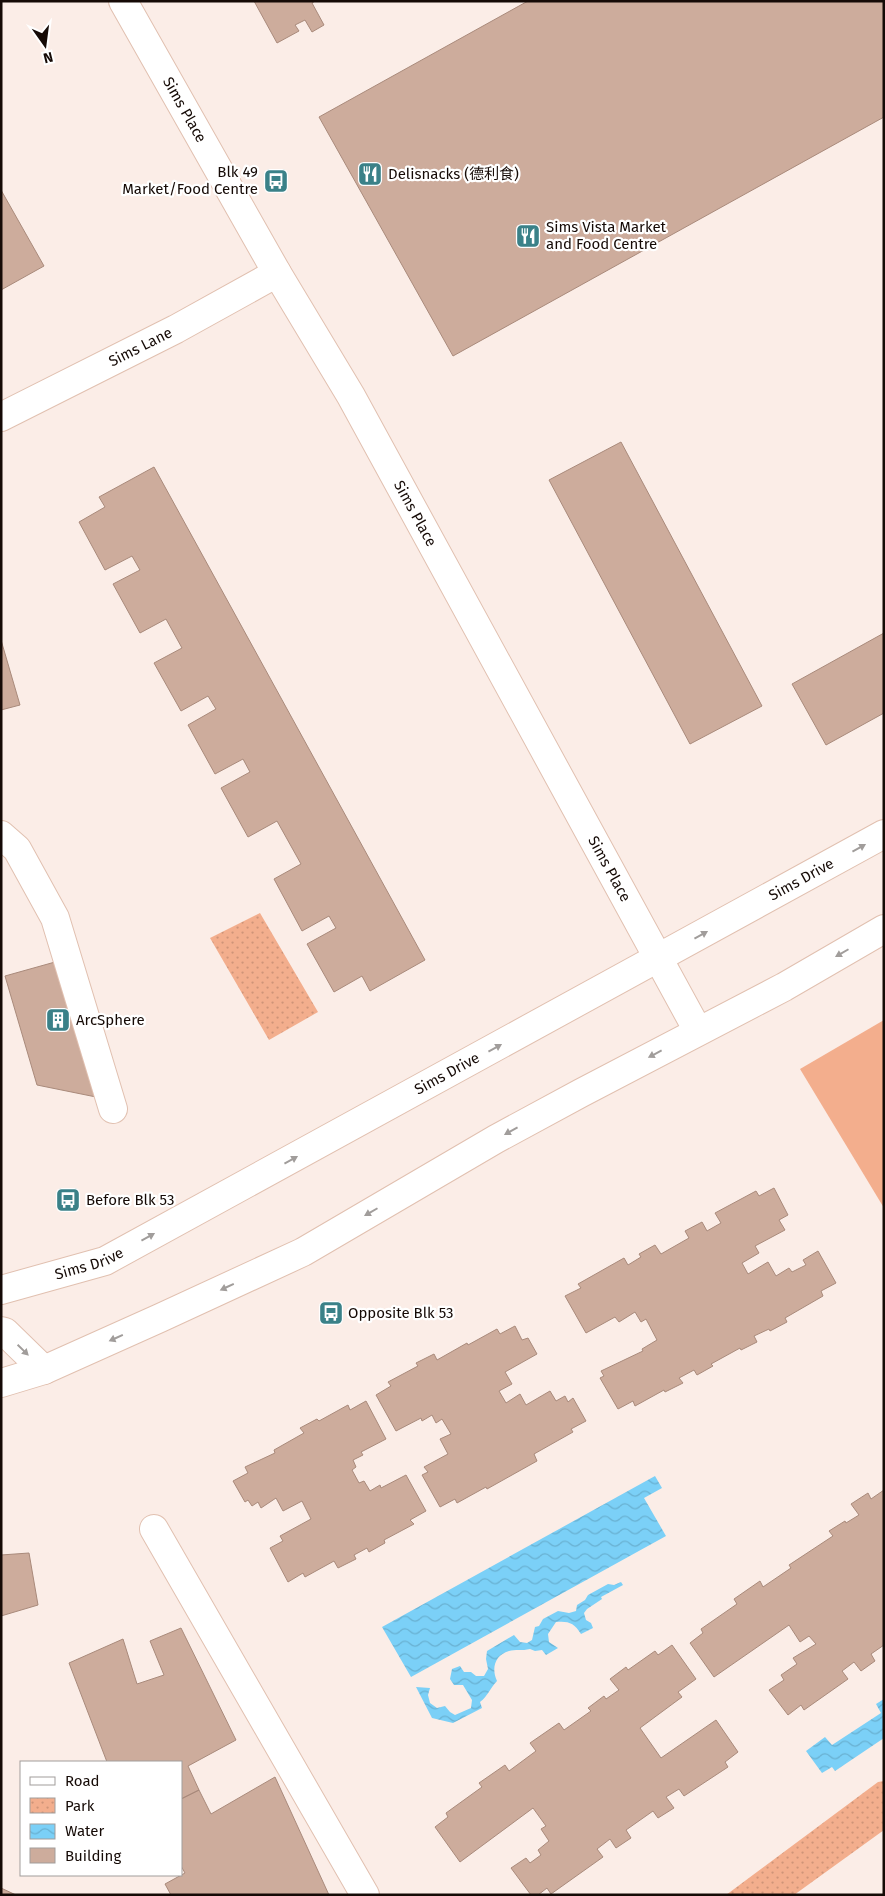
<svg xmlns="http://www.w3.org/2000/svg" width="885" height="1896" font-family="'Fira Sans','Noto Sans SC',sans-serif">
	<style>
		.green { fill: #f3ae8d }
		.park { fill: url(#park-dots) }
		.water { fill: url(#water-waves) }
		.building { fill: #cdac9c; stroke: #a98a7b }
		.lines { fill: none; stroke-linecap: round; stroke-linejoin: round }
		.minor-casing { stroke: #e1c0b0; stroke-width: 30 }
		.minor { stroke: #fff; stroke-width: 28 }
		.oneway { fill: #a19d9b }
		.labels { text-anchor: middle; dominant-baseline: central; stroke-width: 4.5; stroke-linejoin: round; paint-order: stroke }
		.street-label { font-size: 15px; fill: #150a06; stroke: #fff }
		.poi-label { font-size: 15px; fill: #150a06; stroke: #fff; text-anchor: start }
	</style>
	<defs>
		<pattern id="park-dots" width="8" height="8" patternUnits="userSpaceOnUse" patternTransform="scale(1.25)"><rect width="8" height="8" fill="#f3ae8d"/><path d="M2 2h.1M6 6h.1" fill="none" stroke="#cf9478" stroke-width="1.8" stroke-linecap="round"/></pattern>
		<pattern id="water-waves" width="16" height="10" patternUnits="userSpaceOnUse" patternTransform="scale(1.25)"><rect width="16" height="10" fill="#7bd0f7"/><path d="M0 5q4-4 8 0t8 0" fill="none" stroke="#69b1d2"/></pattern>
	</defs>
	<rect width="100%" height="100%" fill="#fbede7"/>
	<path class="green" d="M884,1020V1208L800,1069Z"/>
	<path class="park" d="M260,913L318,1012L269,1040L210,938Z
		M884,1781V1830L794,1895H726L878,1782Z"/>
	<path class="water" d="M655,1476L662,1488L644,1498L666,1536L411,1677L382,1627Z
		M621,1582L623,1585L601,1597L602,1599L587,1609L584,1613L586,1620L591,1623L593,1628L581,1634C574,1623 569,1621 556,1622L548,1634L549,1642L558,1648L546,1655L542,1650L535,1651L530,1649C522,1651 515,1649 509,1651C495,1655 491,1668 497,1681C490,1688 488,1696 480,1702L482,1708L453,1723L432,1718L416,1687L430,1688L428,1695L430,1703L437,1708L445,1706L450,1712L455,1715L471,1708L472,1700L463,1685H454L450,1679L452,1669L460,1666L464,1672H471L476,1676H484L488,1669L486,1659L487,1651L514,1635L520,1642L527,1643L532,1640L535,1627L539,1626L543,1619L558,1611L569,1613L576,1611L577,1605L585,1600L588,1595L608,1584L614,1585Z
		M884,1699V1738L835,1771L832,1767L822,1773L806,1751L825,1737L832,1745L881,1713L876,1704Z"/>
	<path class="building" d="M254,1H315L312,3L324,25L312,32L305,20L295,25L299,31L277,43Z
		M528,1H884V117L453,356L319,117Z
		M1,190L44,266L1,290Z
		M621,442L762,706L690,744L549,480Z
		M154,467L425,960L370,991L362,976L334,992L307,944L336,928L329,916L302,931L274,879L301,864L277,821L248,837L221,788L250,772L243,759L215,774L188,725L216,709L208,696L181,711L154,663L182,648L166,619L140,633L113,584L140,570L132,556L105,570L79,522L105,507L99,497Z
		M884,633V713L826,745L792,684Z
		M1,640L20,705L1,710Z
		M80,955L101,1098L37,1085L5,976Z
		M774,1188L788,1215L779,1220L785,1230L755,1246L759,1253L742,1263L748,1274L768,1262L776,1276L789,1268L792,1272L806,1265L803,1260L818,1251L836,1283L821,1291L823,1296L785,1318L787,1322L770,1331L769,1329L754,1336L757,1342L741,1350L740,1348L711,1364L713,1366L697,1375L694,1370L679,1378L683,1383L665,1392L664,1390L635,1406L633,1401L618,1409L600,1378L604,1376L601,1371L643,1351L642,1349L657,1340L646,1319L641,1322L635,1312L619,1322L615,1317L586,1333L565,1296L581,1288L578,1284L624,1258L628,1265L641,1257L639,1254L655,1245L661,1254L689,1238L685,1231L702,1222L707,1231L721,1223L715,1213L756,1191L759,1196Z
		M515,1326L522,1340L528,1338L537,1354L505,1372L512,1384L499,1391L506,1403L520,1394L526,1405L550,1391L556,1401L565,1396L568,1402L573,1398L586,1421L571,1429L573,1432L534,1454L537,1461L487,1489L486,1487L457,1503L455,1499L440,1507L422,1475L428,1472L424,1467L448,1454L440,1439L451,1434L442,1419L436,1423L432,1415L422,1421L421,1418L396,1431L376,1395L391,1386L388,1382L418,1366L416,1363L434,1354L437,1360L467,1343L468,1345L497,1329L500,1334Z
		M366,1401L386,1439L361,1452L363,1455L353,1460L356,1467L352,1470L359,1483L364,1481L370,1491L380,1485L381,1488L406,1475L426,1511L410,1520L414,1524L384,1540L385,1543L369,1552L367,1548L354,1555L356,1559L338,1568L334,1561L305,1577L303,1573L288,1582L270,1548L283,1541L280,1536L311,1519L302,1501L283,1511L276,1498L261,1508L258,1502L252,1506L248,1500L245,1502L233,1481L248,1473L245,1467L275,1453L274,1450L304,1433L300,1428L317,1419L319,1421L348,1405L350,1410Z
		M884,1490V1645L871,1654L875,1661L861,1671L854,1662L842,1671L848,1679L804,1710L801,1705L788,1715L769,1690L784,1680L781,1675L797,1664L793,1658L816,1644L809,1636L800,1642L789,1625L714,1677L690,1643L703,1633L701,1629L737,1604L734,1599L760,1581L763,1587L791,1568L789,1565L833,1536L829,1531L845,1521L846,1523L859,1515L851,1504L868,1493L871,1499Z
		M29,1553L38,1605L1,1616V1555Z
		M181,1628L236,1740L188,1766L199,1790L181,1799V1762H107L69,1663L123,1639L137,1684L164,1675L150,1641Z
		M672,1645L696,1679L678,1692L682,1697L640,1728L661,1758L716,1720L738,1752L725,1762L728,1767L684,1796L679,1789L666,1797L674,1808L658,1818L653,1811L626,1830L631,1838L616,1848L610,1839L597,1849L603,1857L551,1894L547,1888L538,1895H531L511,1868L526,1858L530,1863L541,1855L538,1850L549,1841L541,1829L546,1826L533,1808L460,1862L435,1827L448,1817L446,1813L482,1787L479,1783L505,1765L509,1771L536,1751L530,1743L559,1723L564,1730L591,1711L588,1708L604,1696L606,1699L619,1690L610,1679L626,1667L628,1670L655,1651L658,1655Z
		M275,1777L329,1895H171L165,1884L185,1873L181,1866V1799L199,1790L211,1814Z
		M1,1888L16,1895H1Z"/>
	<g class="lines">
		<defs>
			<g id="minor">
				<path id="s1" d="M123,1L277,273L351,396L698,1031"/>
				<path id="s2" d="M1,417L176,329L277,273"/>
				<path d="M1,835L17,849L55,918L113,1109"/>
				<path id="s3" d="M1,1290L105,1261L884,834"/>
				<path d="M1,1331L5,1332L44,1370"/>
				<path d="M1,1383L44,1370L160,1318L303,1252L496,1139L581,1093L784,987L884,929"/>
				<path d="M154,1529L365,1895"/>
			</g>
		</defs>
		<use href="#minor" class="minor-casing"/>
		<use href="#minor" class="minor"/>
	</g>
	<defs><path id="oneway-solid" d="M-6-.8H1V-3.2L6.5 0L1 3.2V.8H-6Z" transform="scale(1.25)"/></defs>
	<g class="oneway">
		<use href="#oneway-solid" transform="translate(859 848) rotate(-29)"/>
		<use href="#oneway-solid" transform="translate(701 935) rotate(-29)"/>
		<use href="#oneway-solid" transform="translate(842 953) rotate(150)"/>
		<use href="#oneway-solid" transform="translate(495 1048) rotate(-29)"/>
		<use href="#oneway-solid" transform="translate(655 1054) rotate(152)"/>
		<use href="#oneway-solid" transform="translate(511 1131) rotate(151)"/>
		<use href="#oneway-solid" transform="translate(291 1160) rotate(-29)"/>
		<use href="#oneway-solid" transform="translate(371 1212) rotate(150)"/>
		<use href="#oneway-solid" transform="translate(148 1237) rotate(-29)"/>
		<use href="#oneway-solid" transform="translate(227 1287) rotate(155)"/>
		<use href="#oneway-solid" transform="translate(116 1338) rotate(156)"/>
		<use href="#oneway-solid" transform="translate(23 1350) rotate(44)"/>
	</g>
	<defs>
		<symbol id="restaurant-square" viewBox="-11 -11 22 22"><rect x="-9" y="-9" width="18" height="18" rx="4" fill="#3a8188" stroke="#fff"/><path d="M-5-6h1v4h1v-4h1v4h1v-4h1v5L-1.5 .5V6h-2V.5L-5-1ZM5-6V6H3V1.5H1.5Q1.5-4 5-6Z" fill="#fff"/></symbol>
		<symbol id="bus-square" viewBox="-11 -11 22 22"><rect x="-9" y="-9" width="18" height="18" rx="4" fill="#3a8188" stroke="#fff"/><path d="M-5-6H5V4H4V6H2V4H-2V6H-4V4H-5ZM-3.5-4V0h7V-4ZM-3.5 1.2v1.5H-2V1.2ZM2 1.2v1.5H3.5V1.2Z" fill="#fff"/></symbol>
		<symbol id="building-square" viewBox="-11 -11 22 22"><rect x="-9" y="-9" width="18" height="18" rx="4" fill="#3a8188" stroke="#fff"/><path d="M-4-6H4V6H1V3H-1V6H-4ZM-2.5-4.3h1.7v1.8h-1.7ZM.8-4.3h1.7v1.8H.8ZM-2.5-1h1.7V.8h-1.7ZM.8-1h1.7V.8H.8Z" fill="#fff"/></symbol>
	</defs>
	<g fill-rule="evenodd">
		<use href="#restaurant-square" x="356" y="160" width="28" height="28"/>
		<use href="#bus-square" x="262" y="167" width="28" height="28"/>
		<use href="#restaurant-square" x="514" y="222" width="28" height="28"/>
		<use href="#building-square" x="44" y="1006" width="28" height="28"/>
		<use href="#bus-square" x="54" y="1186" width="28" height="28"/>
		<use href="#bus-square" x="317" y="1299" width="28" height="28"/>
	</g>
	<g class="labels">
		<g class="street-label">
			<text stroke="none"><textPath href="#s1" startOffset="125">Sims Place</textPath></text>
			<text stroke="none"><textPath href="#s2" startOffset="156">Sims Lane</textPath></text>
			<text stroke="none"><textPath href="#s1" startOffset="590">Sims Place</textPath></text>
			<text stroke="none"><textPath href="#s1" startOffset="995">Sims Place</textPath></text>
			<text stroke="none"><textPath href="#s3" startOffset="902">Sims Drive</textPath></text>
			<text stroke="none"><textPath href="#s3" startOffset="498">Sims Drive</textPath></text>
			<text stroke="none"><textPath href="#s3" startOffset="92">Sims Drive</textPath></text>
		</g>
		<g class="poi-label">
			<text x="258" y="172" text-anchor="end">Blk 49<tspan x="258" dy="17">Market/Food Centre</tspan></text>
			<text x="388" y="174">Delisnacks (德利食)</text>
			<text x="546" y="227">Sims Vista Market<tspan x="546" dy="17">and Food Centre</tspan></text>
			<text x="76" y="1020">ArcSphere</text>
			<text x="86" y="1200">Before Blk 53</text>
			<text x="348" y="1313">Opposite Blk 53</text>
		</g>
	</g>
	<rect width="885" height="1896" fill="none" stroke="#150a06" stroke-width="5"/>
	<rect x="20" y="1761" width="162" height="115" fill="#ffffff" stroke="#a19d9b"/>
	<rect x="30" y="1777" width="25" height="8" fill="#ffffff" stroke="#a19d9b"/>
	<text x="65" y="1786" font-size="15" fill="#150a06">Road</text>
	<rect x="30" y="1798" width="25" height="15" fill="url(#park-dots)" stroke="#a19d9b"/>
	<text x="65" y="1811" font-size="15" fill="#150a06">Park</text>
	<rect x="30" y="1824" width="25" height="15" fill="url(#water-waves)" stroke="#a19d9b"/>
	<text x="65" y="1836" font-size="15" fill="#150a06">Water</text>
	<rect x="30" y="1848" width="25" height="15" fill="#cdac9c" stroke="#a19d9b"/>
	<text x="65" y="1861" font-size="15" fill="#150a06">Building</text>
	<g transform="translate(45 45) rotate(166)" stroke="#ffffff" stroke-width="4" paint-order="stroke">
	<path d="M0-4L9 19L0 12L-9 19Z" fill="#150a06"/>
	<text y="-8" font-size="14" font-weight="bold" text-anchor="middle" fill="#150a06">N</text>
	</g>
</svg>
